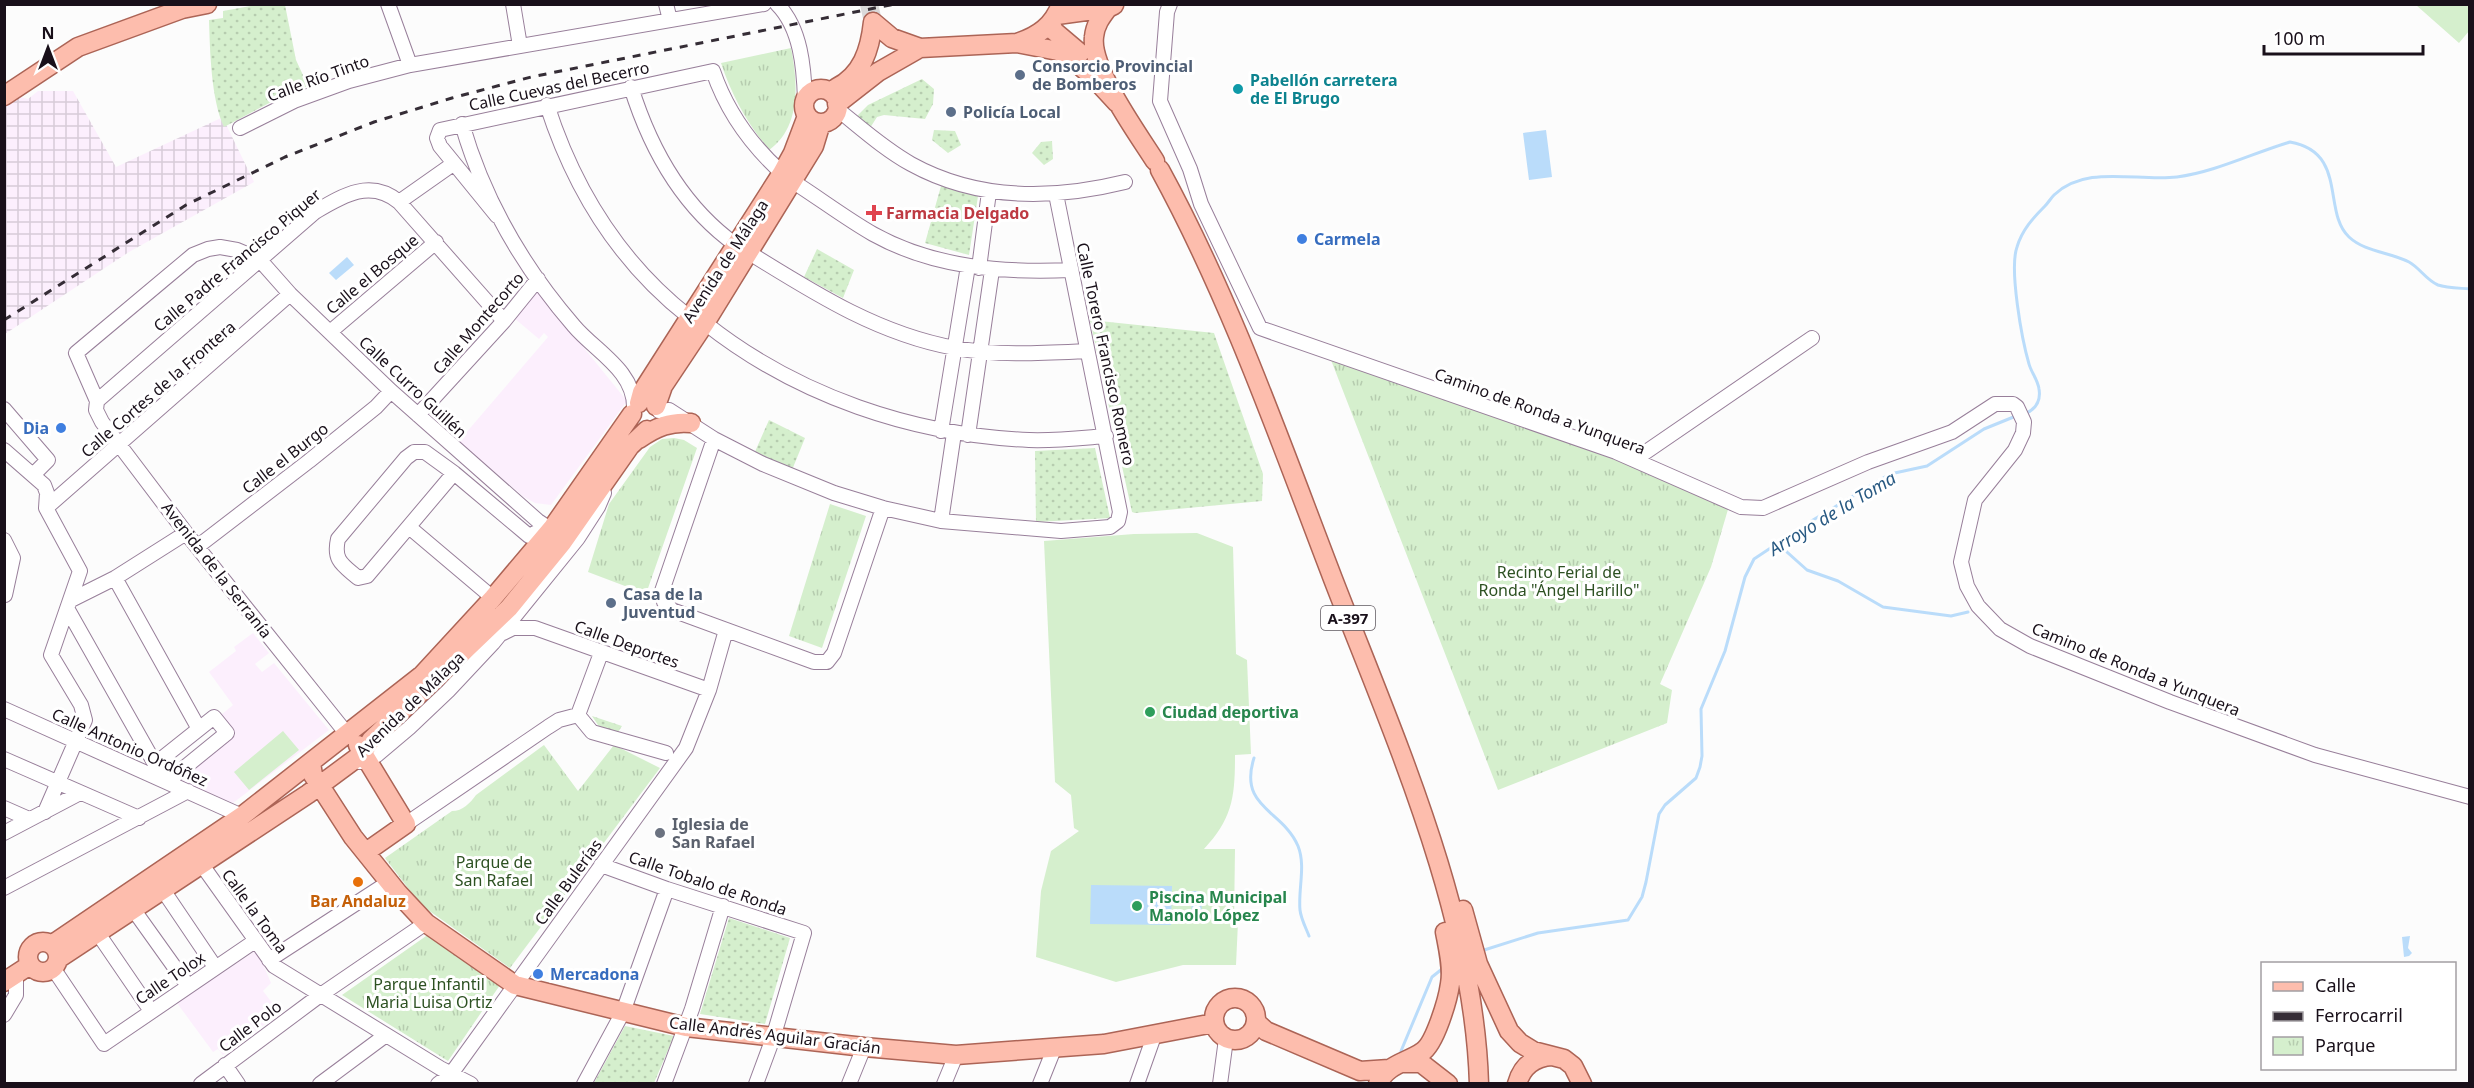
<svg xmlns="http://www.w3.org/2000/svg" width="2474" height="1088" font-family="'Noto Sans',sans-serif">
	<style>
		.built { fill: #fceffd }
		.industrial { fill: url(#industrial-grid) }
		.grass { fill: url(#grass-dots) }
		.park { fill: url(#park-tufts) }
		.pitch { fill: #d5efcd }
		.water { fill: #badcfa }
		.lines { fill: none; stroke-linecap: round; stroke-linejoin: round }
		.stream { stroke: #badcfa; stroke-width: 3 }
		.major-tunnel { stroke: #dad9da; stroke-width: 18; stroke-dasharray: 18 9; stroke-linecap: butt }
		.minor-casing { stroke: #987f9a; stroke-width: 16 }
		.major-casing { stroke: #ac6456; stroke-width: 21 }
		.minor { stroke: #fff; stroke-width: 14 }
		.major { stroke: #fdbdad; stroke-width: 18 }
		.rail { stroke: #352d36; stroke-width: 3; stroke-dasharray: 8 8; stroke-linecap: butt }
		.service-dot { fill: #5c6f8a; stroke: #fff; stroke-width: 2 }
		.culture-dot { fill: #0f9aa8; stroke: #fff; stroke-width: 2 }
		.health-dot { fill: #e0444e; stroke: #fff; stroke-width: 2 }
		.shop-dot { fill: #3f7fe0; stroke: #fff; stroke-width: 2 }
		.leisure-dot { fill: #2e9e5b; stroke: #fff; stroke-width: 2 }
		.worship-dot { fill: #6b7280; stroke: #fff; stroke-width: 2 }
		.food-dot { fill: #e8710a; stroke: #fff; stroke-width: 2 }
		.labels { text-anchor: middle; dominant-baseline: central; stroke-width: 6; stroke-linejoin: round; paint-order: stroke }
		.shield { fill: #fff; stroke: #5e585f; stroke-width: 1.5 }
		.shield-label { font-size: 15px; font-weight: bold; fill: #19101a }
		.service-label { font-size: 16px; font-weight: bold; fill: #4e5e75; stroke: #fff; text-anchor: start }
		.street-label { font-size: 16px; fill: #19101a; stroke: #fff }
		.culture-label { font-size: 16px; font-weight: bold; fill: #0d838f; stroke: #fff; text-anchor: start }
		.health-label { font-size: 16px; font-weight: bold; fill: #be3a42; stroke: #fff; text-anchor: start }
		.shop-label { font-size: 16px; font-weight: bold; fill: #366cbe; stroke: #fff; text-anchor: start }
		.park-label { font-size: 16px; fill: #2d5122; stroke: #fff }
		.leisure-label { font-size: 16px; font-weight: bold; fill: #27864d; stroke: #fff; text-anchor: start }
		.worship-label { font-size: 16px; font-weight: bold; fill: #5b616d; stroke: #fff; text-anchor: start }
		.food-label { font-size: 16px; font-weight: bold; fill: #c56008; stroke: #fff }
		.water-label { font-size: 18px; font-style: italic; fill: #285982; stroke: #fff }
	</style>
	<defs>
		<pattern id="industrial-grid" width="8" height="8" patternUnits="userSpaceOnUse" patternTransform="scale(1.5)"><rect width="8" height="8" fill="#fceffd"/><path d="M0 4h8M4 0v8" fill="none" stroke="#d7ccd8"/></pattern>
		<pattern id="grass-dots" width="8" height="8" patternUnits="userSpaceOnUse" patternTransform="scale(1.5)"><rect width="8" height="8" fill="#d5efcd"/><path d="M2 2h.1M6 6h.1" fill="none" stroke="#b6ccaf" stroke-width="1.8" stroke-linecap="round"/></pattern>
		<pattern id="park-tufts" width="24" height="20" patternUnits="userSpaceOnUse" patternTransform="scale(1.5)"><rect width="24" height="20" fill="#d5efcd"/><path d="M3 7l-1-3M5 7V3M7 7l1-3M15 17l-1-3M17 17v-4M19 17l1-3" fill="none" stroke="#b6ccaf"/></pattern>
	</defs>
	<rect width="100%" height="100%" fill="#fcfcfc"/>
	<path class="built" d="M537,290L627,401L551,505L535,503L524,497L459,441L548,337L544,333L539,339L514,318Z
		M253,633L269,653L255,664L262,672L274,663L329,730L233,803L184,782L181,778L230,737L232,738L236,734L221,715L233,705L209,672L236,651L234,647Z
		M254,952L260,957L271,983L263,991L280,1013L223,1055L218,1049L213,1052L177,1003Z"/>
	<path class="industrial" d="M4,91L7,94L28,99L38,91H73L116,167L221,118V114L254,182L129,252L5,334Z"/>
	<path class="grass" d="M261,4L285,5L296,60L308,86L275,100L224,127C211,99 210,51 209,20L223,18V11Z
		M922,79L934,89L933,104L925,119L884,115L877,117L870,128L857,116L868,105Z
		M934,130L955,131L961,145L948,153L932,140Z
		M1052,141L1053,159L1044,165L1032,153L1041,142Z
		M941,186L978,196L969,255L925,243Z
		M817,249L854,270L843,298L804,277Z
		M1090,320L1214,333L1263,474L1262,501L1135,513L1132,512Z
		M769,420L805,438L792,470L754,454Z
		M1095,448L1110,518L1036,522L1035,451Z
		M592,716L622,726L616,735L600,728Z
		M729,918L790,938L765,1024L700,1014Z
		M625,1026L674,1036L654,1083H594Z"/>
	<path class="park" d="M791,48C798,82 801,128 769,150C747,123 732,96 721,63Z
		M1331,360L1608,457L1729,506L1711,567L1660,684L1672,690L1667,723L1498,790Z
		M674,438L684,440L697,448L646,594L588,572L609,504L650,447L662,439Z
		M830,504L866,516L822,648L789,636Z
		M544,745L578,791L614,745L660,768L510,968L421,905L385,858L452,811C463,811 470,803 476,795Z
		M429,934L500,985L448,1061L342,995Z"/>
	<path class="pitch" d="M2416,5H2469V31L2459,43Z
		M1197,533L1233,547L1236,654L1247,660L1251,754L1235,755C1235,796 1233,818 1204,849H1235L1234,922H1238L1236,965H1183L1116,982L1036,957L1041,891L1051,851L1079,831L1074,828L1071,795L1055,782L1044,541L1134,534Z
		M283,731L299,750L249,790L234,772Z
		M394,982L414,1011L398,1023L377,994Z"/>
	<path class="water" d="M1546,130L1552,177L1529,180L1523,133Z
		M347,257L354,265L336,280L329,273Z
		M1091,885L1172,886L1171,925L1090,924Z
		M1191,891H1201L1202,920H1192Z
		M2410,936L2408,948L2412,953L2409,956L2404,957L2402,937Z"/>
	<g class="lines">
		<path class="stream" d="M2025,414C2036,409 2041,401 2039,389C2038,380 2031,372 2029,364C2022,340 2009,269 2017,247C2022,230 2033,218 2045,206C2048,203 2051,198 2054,195C2086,164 2137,182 2177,177C2215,172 2253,153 2290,142C2348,152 2322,212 2349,237C2365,252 2390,252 2409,262C2420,268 2426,280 2438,285C2447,288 2459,288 2470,289
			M1777,543L1807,570L1838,581L1883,607L1951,616L1968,612
			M1254,758C1238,808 1283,810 1298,846C1306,866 1298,889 1300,910C1301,919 1306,928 1309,936
			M1481,951L1538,933L1628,920L1642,897L1646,882L1659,814L1665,805L1696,778L1700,767L1702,756L1701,709L1725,651L1745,577L1754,559L1813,520L1890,474L1927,466L1984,429L2016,416
			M1401,1051L1432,977L1442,969"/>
		<path class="major-tunnel" d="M869,4L873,22"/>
		<defs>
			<path id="minor" d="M388,4L410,65
				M513,4L520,46
				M666,4L670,20
				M777,4C801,28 804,68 805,100
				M1170,4L1167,12L1160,101L1190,169L1201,204L1260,328L1616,452L1741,507L1763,508L1868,462L1952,432L1995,404H2013L2017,407L2024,422L2023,433L2015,450L1975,500L1961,562L1967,586L1978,606L2000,629L2030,646L2170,702L2315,755L2470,797
				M631,87C650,148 683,207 736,245
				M547,105C574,189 619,262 689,317
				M837,109C861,128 884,149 911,164C978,201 1052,200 1125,182
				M462,124C484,200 522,266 574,326C595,351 635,371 634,408
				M240,128L294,101L349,81L410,65L764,4
				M792,181C819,198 845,218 873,234C934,268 1004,273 1071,270
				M399,202L453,164
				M497,216L440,146L437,138L440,130L713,71C727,112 750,144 782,173
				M748,252C814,293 878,334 955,348C998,356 1044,353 1087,351
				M979,268L989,192
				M705,323C797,396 913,435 1029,440C1055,441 1081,438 1106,436
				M330,332L436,242
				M97,401L315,212C342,196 370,178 399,202L504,321
				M4,409L48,460L33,475
				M659,411L669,410L714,439L763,464L834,493L883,508L941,521L1061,531L1110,527L1118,521L1120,512L1056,194
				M418,415L504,321L538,279
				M941,431L968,266
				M968,435L992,270
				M714,439L662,591L664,602L672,610L814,662H827L834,653L883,508
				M4,450L44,485L47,493L46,508L80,571L51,655L81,705L85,720L45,812
				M414,452H425L454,473L367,576L358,578C343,565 333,561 338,539L406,458Z
				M1624,453L1640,456L1812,338
				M454,473L529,536L547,527
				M46,508L290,294
				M941,521L954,433
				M409,527L493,598
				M4,540L13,558L5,595
				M197,547L309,461L376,407L391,391
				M115,578L199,729
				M71,600L115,578L186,533
				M68,610L155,764L167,780
				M503,633L513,628H535L709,690
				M4,709L242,816
				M578,715L592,732L666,753
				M347,734L186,533L102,422L96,410L97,401L76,353L193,255L208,249L220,247L237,250L259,259L290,294L391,391L538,521L547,527H553
				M4,759L139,818
				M360,762L377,755L409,728L448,691L493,643L578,538L598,507L604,493
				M155,764L214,717L227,733L168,781
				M4,808L29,819
				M406,824L548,727L559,720L578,715L601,653
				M4,833L80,793
				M202,865L274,966L440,1068L471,1084
				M601,865L667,889L804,933L773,1038L756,1084
				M4,888L188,791
				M163,890L215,967
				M133,909L188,986
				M97,932L151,1011
				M269,960L389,882
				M53,968L104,1044L255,941
				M4,1015L16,995V974
				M225,1065L238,1084
				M201,1084L319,996L426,923
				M320,1084L386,1035
				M438,1084L451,1074L686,748L709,690L726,630
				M584,1084L623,1012L667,889
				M664,1084L692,1009L723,906
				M849,1084L864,1047
				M944,1084L956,1055
				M1040,1084L1054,1049
				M1137,1084L1154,1036
				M1220,1084L1226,1039"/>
			<path id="major" d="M1108,8C1101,17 1095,25 1094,37C1090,68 1138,134 1155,161
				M1057,15L1108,8L1114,5
				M873,22L892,38L920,48L1017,43L1058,51L1071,58L1093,77L1117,103
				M1051,24L1054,31L1080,53
				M1017,43C1038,36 1053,26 1061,4
				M836,88C862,75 870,50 873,22
				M804 106a17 17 0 1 1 34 0a17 17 0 1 1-34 0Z
				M4,96L78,47L182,9L207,4
				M837,104L878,72L920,48
				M1160,170C1231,300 1280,441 1333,579C1394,737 1474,913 1479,1084
				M639,403L642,392L782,173L793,153L807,116
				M656,406L663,386L705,323L814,146L821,123
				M639,439C656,427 671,421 691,423
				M358,745L406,824L366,852
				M311,763L313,775L353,837L398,893L426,923L515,985L686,1027L864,1047L956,1055L1104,1044L1214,1023
				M1463,910L1478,964L1509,1031L1520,1043L1533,1051L1564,1059L1573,1066L1582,1084
				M28 957a15 15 0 1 1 30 0a15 15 0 1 1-30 0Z
				M53,944L242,816L422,675L493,598L553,527L632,414
				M58,959L308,794L362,754L371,740L509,608L562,543L630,446L647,430
				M4,982L30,965
				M1214 1019a21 21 0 1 1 42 0a21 21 0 1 1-42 0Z
				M1256,1022L1266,1031L1360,1071L1389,1069
				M1402,1063H1421L1448,1084
				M1378,1084C1387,1064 1406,1063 1422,1052C1435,1044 1448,999 1450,984C1453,968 1448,948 1445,932
				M1517,1084C1522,1066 1534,1057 1552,1056"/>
		</defs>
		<use href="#minor" class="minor-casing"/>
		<use href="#major" class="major-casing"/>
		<use href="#minor" class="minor"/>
		<use href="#major" class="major"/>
		<path class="rail" d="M4,320L186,205L285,157L374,122L452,98L531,77L895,4"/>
	</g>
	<g class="service-dot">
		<circle cx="1020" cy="75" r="6"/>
		<circle cx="951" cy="112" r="6"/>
		<circle cx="611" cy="603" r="6"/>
	</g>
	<circle class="culture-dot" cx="1238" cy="89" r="6"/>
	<path class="health-dot" d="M871 204h6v6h6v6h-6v6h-6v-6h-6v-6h6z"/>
	<g class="shop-dot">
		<circle cx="1302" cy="239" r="6"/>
		<circle cx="61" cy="428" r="6"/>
		<circle cx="538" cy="974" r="6"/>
	</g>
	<g class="leisure-dot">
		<circle cx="1150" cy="712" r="6"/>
		<circle cx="1137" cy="906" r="6"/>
	</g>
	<circle class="worship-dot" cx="660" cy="833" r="6"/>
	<circle class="food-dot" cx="358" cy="882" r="6"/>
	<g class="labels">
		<rect class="shield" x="1321" y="606" width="54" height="24" rx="4.5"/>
		<g class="shield-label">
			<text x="1348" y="618">A-397</text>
		</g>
		<g class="service-label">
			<text x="1032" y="66">Consorcio Provincial<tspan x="1032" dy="18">de Bomberos</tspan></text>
			<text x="963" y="112">Policía Local</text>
			<text x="623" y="594">Casa de la<tspan x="623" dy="18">Juventud</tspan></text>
		</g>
		<g class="street-label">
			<text transform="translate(318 78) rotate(-20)">Calle Río Tinto</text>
			<text transform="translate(559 86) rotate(-12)">Calle Cuevas del Becerro</text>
			<text transform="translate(237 260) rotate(-40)">Calle Padre Francisco Piquer</text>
			<text transform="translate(725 261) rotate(-57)">Avenida de Málaga</text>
			<text transform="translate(372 274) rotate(-40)">Calle el Bosque</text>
			<text transform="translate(478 323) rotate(-49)">Calle Montecorto</text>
			<text transform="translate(1106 354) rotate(78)">Calle Torero Francisco Romero</text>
			<text transform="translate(413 387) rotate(43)">Calle Curro Guillén</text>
			<text transform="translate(158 389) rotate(-41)">Calle Cortes de la Frontera</text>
			<text transform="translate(1540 411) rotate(20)">Camino de Ronda a Yunquera</text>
			<text transform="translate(285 458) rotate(-38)">Calle el Burgo</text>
			<text transform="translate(217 570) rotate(52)">Avenida de la Serranía</text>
			<text transform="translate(627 644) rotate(20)">Calle Deportes</text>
			<text transform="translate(2136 669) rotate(22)">Camino de Ronda a Yunquera</text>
			<text transform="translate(410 704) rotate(-44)">Avenida de Málaga</text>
			<text transform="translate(130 747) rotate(24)">Calle Antonio Ordóñez</text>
			<text transform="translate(568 882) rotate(-54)">Calle Bulerías</text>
			<text transform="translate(708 883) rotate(19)">Calle Tobalo de Ronda</text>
			<text transform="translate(255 911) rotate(54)">Calle la Toma</text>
			<text transform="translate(170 978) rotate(-34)">Calle Tolox</text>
			<text transform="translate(250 1026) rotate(-37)">Calle Polo</text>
			<text transform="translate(775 1035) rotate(7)">Calle Andrés Aguilar Gracián</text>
		</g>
		<g class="culture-label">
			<text x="1250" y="80">Pabellón carretera<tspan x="1250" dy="18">de El Brugo</tspan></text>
		</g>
		<g class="health-label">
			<text x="886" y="213">Farmacia Delgado</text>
		</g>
		<g class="shop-label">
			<text x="1314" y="239">Carmela</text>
			<text x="49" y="428" text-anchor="end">Dia</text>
			<text x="550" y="974">Mercadona</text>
		</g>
		<g class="park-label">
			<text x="1559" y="572">Recinto Ferial de<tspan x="1559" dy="18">Ronda "Ángel Harillo"</tspan></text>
			<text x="494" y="862">Parque de<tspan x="494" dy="18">San Rafael</tspan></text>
			<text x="429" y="984">Parque Infantil<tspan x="429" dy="18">Maria Luisa Ortiz</tspan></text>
		</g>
		<g class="leisure-label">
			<text x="1162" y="712">Ciudad deportiva</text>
			<text x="1149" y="897">Piscina Municipal<tspan x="1149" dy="18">Manolo López</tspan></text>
		</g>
		<g class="worship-label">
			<text x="672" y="824">Iglesia de<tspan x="672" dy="18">San Rafael</tspan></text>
		</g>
		<g class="food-label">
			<text x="358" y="901">Bar Andaluz</text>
		</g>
		<g class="water-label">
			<text transform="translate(1832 513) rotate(-31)">Arroyo de la Toma</text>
		</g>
	</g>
	<rect width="2474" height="1088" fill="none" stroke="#19101a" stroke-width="12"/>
	<rect x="2261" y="962" width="195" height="108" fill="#ffffff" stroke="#a39fa3" stroke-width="1.5"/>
	<rect x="2273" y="982" width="30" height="9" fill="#fdbdad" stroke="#a39fa3" stroke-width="1.5"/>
	<text x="2315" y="992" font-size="18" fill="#19101a">Calle</text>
	<rect x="2273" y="1012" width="30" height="9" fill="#352d36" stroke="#a39fa3" stroke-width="1.5"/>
	<text x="2315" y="1022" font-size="18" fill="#19101a">Ferrocarril</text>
	<rect x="2273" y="1037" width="30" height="18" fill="url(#park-tufts)" stroke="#a39fa3" stroke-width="1.5"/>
	<text x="2315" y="1052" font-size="18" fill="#19101a">Parque</text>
	<g transform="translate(48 48)" stroke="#ffffff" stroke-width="4.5" paint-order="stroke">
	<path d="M0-4.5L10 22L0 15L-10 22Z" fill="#19101a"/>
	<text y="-9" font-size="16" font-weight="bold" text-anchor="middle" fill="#19101a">N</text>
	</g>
	<path d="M2264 45v9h159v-9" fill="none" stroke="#19101a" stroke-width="3"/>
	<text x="2273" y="45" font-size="18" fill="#19101a" stroke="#ffffff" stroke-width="4.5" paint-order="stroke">100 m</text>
</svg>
